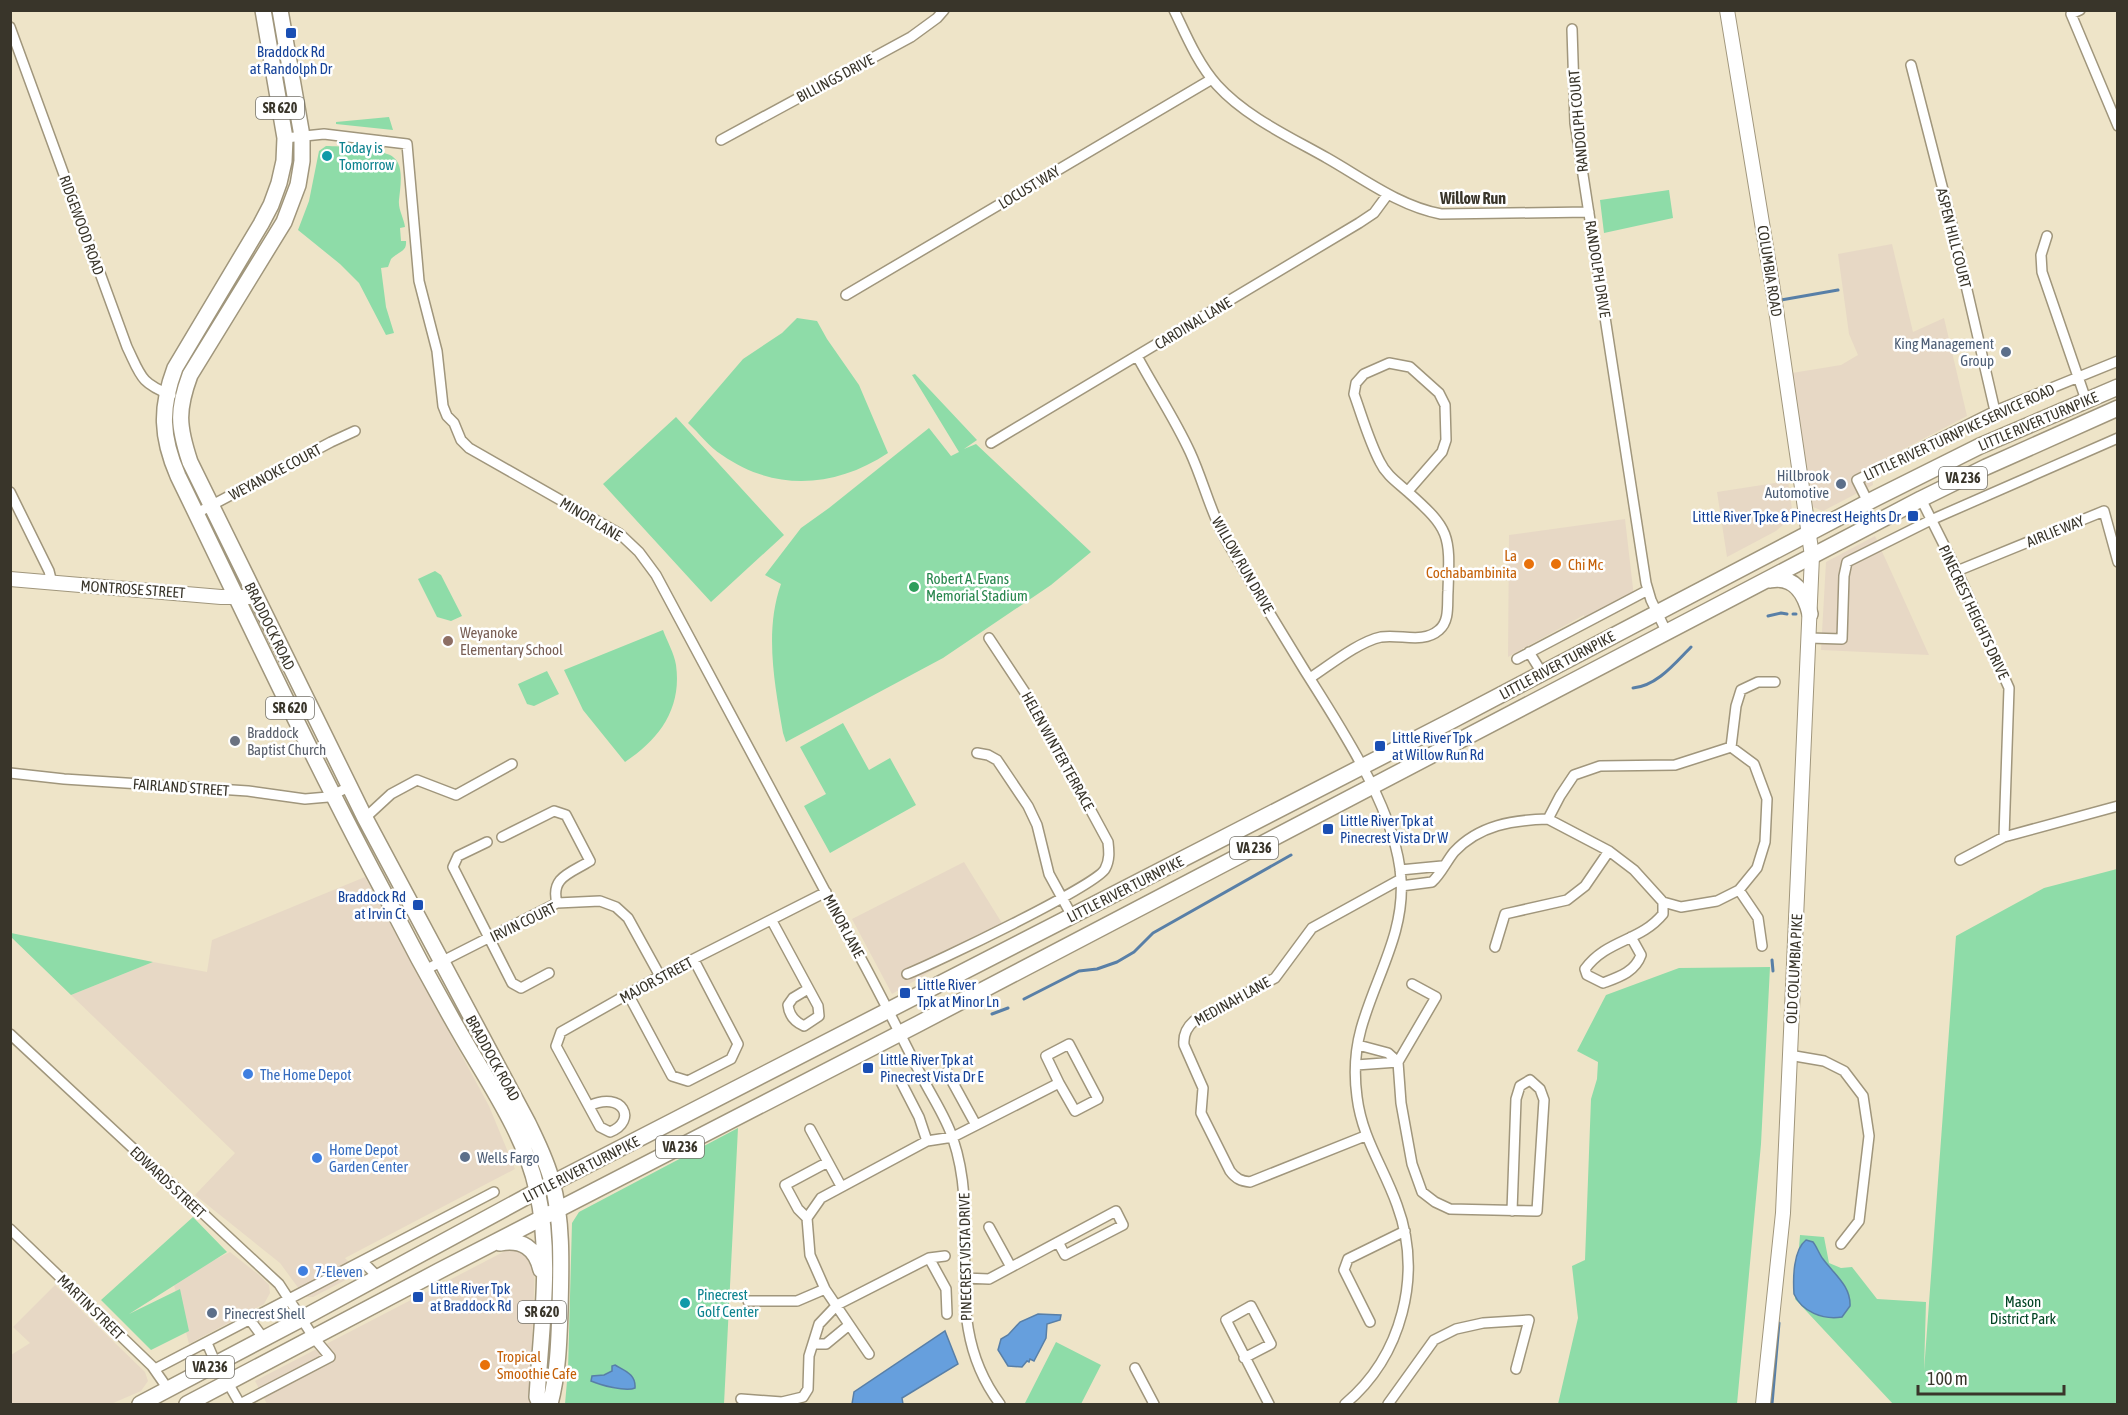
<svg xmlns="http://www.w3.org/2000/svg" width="2128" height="1415" font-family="'Asap Condensed',sans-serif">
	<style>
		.commercial { fill: #e7d8c5 }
		.green { fill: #8edca8 }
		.water { fill: #669fdd; stroke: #587fa7; stroke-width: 1.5 }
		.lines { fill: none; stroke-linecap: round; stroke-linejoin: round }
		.stream { stroke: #587fa7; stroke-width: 3 }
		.street-casing { stroke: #a0967c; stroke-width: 12 }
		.secondary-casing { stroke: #a0967c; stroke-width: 16 }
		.primary-casing { stroke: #a0967c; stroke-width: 18 }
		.street { stroke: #fff; stroke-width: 9 }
		.secondary { stroke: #fff; stroke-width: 14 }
		.primary { stroke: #fff; stroke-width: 15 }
		.transit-dot { fill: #1a4fb4; stroke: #fff; stroke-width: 2 }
		.culture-dot { fill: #0f9aa8; stroke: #fff; stroke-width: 2 }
		.service-dot { fill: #5c6f8a; stroke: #fff; stroke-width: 2 }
		.food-dot { fill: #e8710a; stroke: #fff; stroke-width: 2 }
		.leisure-dot { fill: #2e9e5b; stroke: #fff; stroke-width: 2 }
		.education-dot { fill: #8d6e63; stroke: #fff; stroke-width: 2 }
		.worship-dot { fill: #6b7280; stroke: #fff; stroke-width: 2 }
		.shop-dot { fill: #3f7fe0; stroke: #fff; stroke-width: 2 }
		.labels { text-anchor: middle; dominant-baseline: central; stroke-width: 5; stroke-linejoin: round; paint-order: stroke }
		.shield { fill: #fff; stroke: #74726a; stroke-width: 1.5 }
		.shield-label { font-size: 14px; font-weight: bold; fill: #39352a }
		.transit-label { font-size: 15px; fill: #164399; stroke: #fff; text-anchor: start }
		.street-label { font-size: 15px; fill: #39352a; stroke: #fff }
		.culture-label { font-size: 15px; fill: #0d838f; stroke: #fff; text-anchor: start }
		.service-label { font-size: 15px; fill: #4e5e75; stroke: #fff; text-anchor: end }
		.food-label { font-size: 15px; fill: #c56008; stroke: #fff; text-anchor: start }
		.leisure-label { font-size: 15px; fill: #27864d; stroke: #fff; text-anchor: start }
		.education-label { font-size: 15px; fill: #785e54; stroke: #fff; text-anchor: start }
		.worship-label { font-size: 15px; fill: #5b616d; stroke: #fff; text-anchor: start }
		.shop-label { font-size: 15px; fill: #366cbe; stroke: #fff; text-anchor: start }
		.park-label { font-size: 15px; fill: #004323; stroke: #fff }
		.neighbourhood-label { font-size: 16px; font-weight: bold; fill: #39352a; stroke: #fff }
	</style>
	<rect width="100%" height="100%" fill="#eee4c8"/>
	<path class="commercial" d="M1892,244L1913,332L1944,318L1967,416L1871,466L1873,485L1823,511L1813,507L1792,373L1841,365L1858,355L1849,334L1838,254Z
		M1788,481L1793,516L1776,531L1727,557L1717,492Z
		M1625,519L1634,597L1586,625L1584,615L1508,657L1509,535Z
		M1875,536L1929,655L1821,650L1826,562Z
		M964,862L1005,928L892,994L852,919Z
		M365,877L489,1106L515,1169L345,1258L359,1273L313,1297H305L280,1263L195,1195L235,1153L71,995L153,962L207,972L212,940Z
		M511,1248H520L535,1263L530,1404H267L255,1381Z
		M230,1252L259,1275L269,1285L270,1293L264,1304L189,1344L173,1281Z
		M55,1285L145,1372L148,1381L141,1391L111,1404H11V1355L30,1343L13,1327Z"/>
	<path class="green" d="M389,117L393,130L336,124V122Z
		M326,146C340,146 375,149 387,154C392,155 396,159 398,163C403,173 400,190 399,200C398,210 404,218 405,227L400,228L401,241H406C407,252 399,251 391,259L388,267L381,268L386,307L394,333L386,335L359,283L340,264L298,230L309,201L319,151Z
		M1669,190L1673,218L1604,233L1600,200Z
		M797,318L817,321L827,339L859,385L888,453C835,488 775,492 722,455C709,447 699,433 688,423L743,359L782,333Z
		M915,374L977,440L964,449L976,444L1091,552L1051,585L943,658L786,742L783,733C775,686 764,632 781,584L765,575L801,528L829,508L929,428L951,456L959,452L912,375Z
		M676,417L784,535L711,602L603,484Z
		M435,571L441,575L462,616L451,621L437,617L418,579Z
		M663,630C667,641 674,653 676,665C682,708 660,739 625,762L583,710L564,670Z
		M547,671L559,694L534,706L527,704L518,684Z
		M843,723L869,770L890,758L916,805L830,853L804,806L826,794L800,747Z
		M2117,869V1404H1893L1795,1299L1800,1235L1824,1237L1829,1263L1841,1268L1852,1267L1877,1299L1926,1302L1924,1371L1956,936L2044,888Z
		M11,933L153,962L71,995L11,937Z
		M1770,967L1761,1144L1737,1404H1558L1578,1318L1572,1266L1585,1260L1591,1099L1597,1079L1598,1062L1577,1051L1606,995L1679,968Z
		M738,1128L724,1404H565L568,1370L572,1223L579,1212Z
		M193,1217L227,1252L129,1314L180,1289L189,1331L151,1350L101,1300Z
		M1056,1342L1101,1365L1081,1404H1027L1025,1403Z"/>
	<path class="water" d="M1806,1240L1813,1242C1817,1247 1819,1254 1823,1259C1834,1274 1851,1286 1850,1306L1842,1317C1823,1320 1802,1312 1794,1294C1793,1279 1793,1250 1806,1240Z
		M1038,1314L1061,1315L1060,1320L1047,1324L1046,1338L1034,1361L1030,1359L1029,1362L1027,1361L1022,1367L1008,1366L998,1350L1001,1339L1008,1335L1020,1322Z
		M945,1331L958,1364L902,1398L903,1404H852L854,1392Z
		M615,1365C625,1371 636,1374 635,1388C626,1392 600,1385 591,1381L592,1376L604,1375L612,1371V1366Z"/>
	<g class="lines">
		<path class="stream" d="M1781,302V300L1838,290
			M1793,614H1796
			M1768,616L1781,613L1787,614
			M1633,688C1657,686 1675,663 1691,647
			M1772,960L1773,971
			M1024,999L1079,971L1097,969L1117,962L1134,952L1153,933L1291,855
			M992,1014L1008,1008
			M1772,1404L1779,1323"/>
		<defs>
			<path id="street" d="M1174,10C1186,35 1198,64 1217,85C1246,117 1290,137 1327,158C1364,179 1399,206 1441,214L1589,212
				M2080,10L2071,14L2118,126
				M10,27L127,347C141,376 140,383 171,395
				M1572,29L1575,123L1646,583L1651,600L1667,633
				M1911,65L1952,225L1995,411
				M285,138L324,134L407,144L419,281L437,351L443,406L447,416L454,423L461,440L469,448L620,534L639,552L656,575C724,702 792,828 859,955C881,995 901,1036 922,1077C932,1097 946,1117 953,1139C984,1231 937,1320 1000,1404
				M721,140L911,37L937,18L944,10
				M2047,236L2041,255L2042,272L2086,400
				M846,295L1212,79
				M1137,356C1154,388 1175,419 1190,452C1203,480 1210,511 1225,538C1251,583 1278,627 1305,671C1341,728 1397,812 1401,879C1405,933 1375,978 1361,1029C1355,1051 1354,1075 1357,1097C1362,1138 1384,1168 1397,1205C1423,1275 1402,1356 1345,1404
				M991,443L1359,223L1374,213L1388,194
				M10,492L49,571L52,583
				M1921,499L1957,571L2009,688L2004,837
				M1868,502L1857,480L1995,411L2118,361
				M197,513L331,442L355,431
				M1957,571L2104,511L2118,562
				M1809,638L1842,639L1844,576L1847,562L1931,520L2118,438
				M1529,652L1542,673
				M1517,659L1648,590
				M1310,678C1330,665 1358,642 1381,637C1401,634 1423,644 1439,630C1450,621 1447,604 1448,591C1450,535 1451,530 1408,492C1398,483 1386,475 1380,462C1369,441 1362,416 1354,394L1356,383L1364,374L1389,363L1410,367L1439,393L1445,405L1446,440L1442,452L1408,491
				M1731,747L1736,706L1741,690L1758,682H1775
				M977,753L988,755L997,760L1028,806L1037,825L1049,874L1072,916
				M10,773L64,779L248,791L305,799L328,797L349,787
				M365,818L391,794L417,780L456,795L512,764
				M502,837L554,811L566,815L590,861C571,873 550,877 557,903
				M487,842L458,856L453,867L512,983L521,988L549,973
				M1960,860L2004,837L2118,806
				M1400,870L1442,866
				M1401,886L1432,882C1441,874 1446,862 1454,852C1479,825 1513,820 1548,819L1560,796L1574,775L1600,766L1675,765L1731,747L1754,764L1767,799L1765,842L1757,868L1739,890L1717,901L1681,907L1663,902L1634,870L1609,851L1548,819
				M1739,890L1758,918L1762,946
				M772,921L818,1006L819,1016L804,1026C795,1022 789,1015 788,1005L793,998L808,989
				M1631,937L1641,955C1635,972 1619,977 1603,983L1587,975L1585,969C1607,939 1640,942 1663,914V902
				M1495,947L1505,914L1567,900L1585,886L1609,851
				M425,970L557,903L600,901L616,907L628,918L660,976
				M907,974C933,964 1096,886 1105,869C1110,860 1109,851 1108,842L1036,709L989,638
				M1412,984L1436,997L1398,1062L1401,1103L1412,1164L1422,1192L1435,1202L1450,1209L1537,1211L1544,1100L1540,1089L1530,1080L1520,1086L1516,1099L1512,1211
				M628,994L672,1076L688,1081L731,1059L738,1044L694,960
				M10,1034L279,1284L314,1338L330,1357L240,1404
				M1358,1045L1388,1053L1398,1062
				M1789,1055L1824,1061L1844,1071L1863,1096L1869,1136L1859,1221L1841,1244
				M1356,1065L1398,1062
				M947,1072L976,1125
				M900,1080L919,1117L927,1141
				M589,1106C623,1090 638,1121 610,1132L600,1127L556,1046L561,1032L660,976L826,892
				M810,1129L841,1186
				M1365,1136L1250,1182C1241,1181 1236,1179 1230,1171L1201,1113L1203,1088L1184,1045C1183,1035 1186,1028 1194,1021L1275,978L1312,928L1401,879
				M807,1218L798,1209L785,1185L828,1162
				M989,1227L1011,1267
				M10,1229L152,1366L168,1389
				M929,1258L946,1289L947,1314
				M362,1261L378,1277
				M964,1278L989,1279L1116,1211L1123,1225L1065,1255L1058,1242
				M748,1301H797L825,1289
				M250,1320L264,1339
				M1370,1322L1344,1270L1348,1259L1405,1231
				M207,1343L216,1364
				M813,1344H826L849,1325
				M869,1354L825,1289L810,1255L807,1218L821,1198L927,1141L953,1137L1059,1083L1046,1056L1069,1044L1098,1099L1075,1111L1059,1083
				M1244,1358L1271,1344L1251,1306L1226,1320L1269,1404
				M1135,1368L1154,1404
				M155,1369L494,1192
				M228,1383L240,1404
				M741,1399L782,1402
				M782,1404V1402L803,1397L808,1389L809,1356L819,1324L837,1305L929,1258L945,1256
				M1388,1404L1434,1340L1456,1329L1483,1323L1529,1320L1516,1369"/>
			<path id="secondary" d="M1727,10L1774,296L1812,556L1783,1213L1763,1404
				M10,579L221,597H255"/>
			<path id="primary" d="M263,10L285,138L284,161L279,183L271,205L261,224L175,368C160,408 161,437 178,476C247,618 314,763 389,902C413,949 438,995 464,1040C492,1088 525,1136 537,1190C552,1257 541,1329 537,1397L540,1404
				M280,10L302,136V161L298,185L284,222L190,375C177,410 178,426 190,462L365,818L528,1123C537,1142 547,1161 552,1182C563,1222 561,1268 560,1309C559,1341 558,1374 550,1404
				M1770,580C1794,575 1805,593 1810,614
				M500,1243C522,1239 536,1248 541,1270
				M140,1404L303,1318L537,1191L1451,721L1876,498L1980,446L2118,387
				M187,1404L439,1271L918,1024L1921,499L1986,467L2118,408"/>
		</defs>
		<use href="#street" class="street-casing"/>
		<use href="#secondary" class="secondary-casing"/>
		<use href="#primary" class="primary-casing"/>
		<use href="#street" class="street"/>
		<use href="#secondary" class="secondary"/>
		<use href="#primary" class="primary"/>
	</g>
	<g class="transit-dot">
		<rect x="285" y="27" width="12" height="12" rx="3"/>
		<rect x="1907" y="510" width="12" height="12" rx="3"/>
		<rect x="1374" y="740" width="12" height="12" rx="3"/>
		<rect x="1322" y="823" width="12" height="12" rx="3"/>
		<rect x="412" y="899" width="12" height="12" rx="3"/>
		<rect x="899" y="987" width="12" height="12" rx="3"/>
		<rect x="862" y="1062" width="12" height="12" rx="3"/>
		<rect x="412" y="1291" width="12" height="12" rx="3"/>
	</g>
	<g class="culture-dot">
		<circle cx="327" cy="156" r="6"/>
		<circle cx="685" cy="1303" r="6"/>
	</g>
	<g class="service-dot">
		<circle cx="2006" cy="352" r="6"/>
		<circle cx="1841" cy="484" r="6"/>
		<circle cx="465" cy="1157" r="6"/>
		<circle cx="212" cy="1313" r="6"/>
	</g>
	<g class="food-dot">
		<circle cx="1529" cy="564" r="6"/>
		<circle cx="1556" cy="564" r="6"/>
		<circle cx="485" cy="1365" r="6"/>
	</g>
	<circle class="leisure-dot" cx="914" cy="587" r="6"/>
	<circle class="education-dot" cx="448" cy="641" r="6"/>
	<circle class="worship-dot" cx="235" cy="741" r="6"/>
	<g class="shop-dot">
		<circle cx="248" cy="1074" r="6"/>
		<circle cx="317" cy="1158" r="6"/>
		<circle cx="303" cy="1271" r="6"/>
	</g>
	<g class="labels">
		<g class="shield">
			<rect x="256" y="97" width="48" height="22" rx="4.5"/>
			<rect x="1939" y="467" width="48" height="22" rx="4.5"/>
			<rect x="266" y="697" width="48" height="22" rx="4.5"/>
			<rect x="1230" y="837" width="48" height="22" rx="4.5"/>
			<rect x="656" y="1136" width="48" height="22" rx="4.5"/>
			<rect x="518" y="1301" width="48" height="22" rx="4.5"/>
			<rect x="186" y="1356" width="48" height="22" rx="4.5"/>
		</g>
		<g class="shield-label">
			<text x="280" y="108">SR 620</text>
			<text x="1963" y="478">VA 236</text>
			<text x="290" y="708">SR 620</text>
			<text x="1254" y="848">VA 236</text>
			<text x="680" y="1147">VA 236</text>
			<text x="542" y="1312">SR 620</text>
			<text x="210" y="1367">VA 236</text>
		</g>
		<g class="transit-label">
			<text x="291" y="51" text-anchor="middle">Braddock Rd<tspan x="291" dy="17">at Randolph Dr</tspan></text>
			<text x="1901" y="516" text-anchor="end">Little River Tpke &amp; Pinecrest Heights Dr</text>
			<text x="1392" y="737">Little River Tpk<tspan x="1392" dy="17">at Willow Run Rd</tspan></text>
			<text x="1340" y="820">Little River Tpk at<tspan x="1340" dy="17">Pinecrest Vista Dr W</tspan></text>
			<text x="406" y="896" text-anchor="end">Braddock Rd<tspan x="406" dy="17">at Irvin Ct</tspan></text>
			<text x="917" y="984">Little River<tspan x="917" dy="17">Tpk at Minor Ln</tspan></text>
			<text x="880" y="1059">Little River Tpk at<tspan x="880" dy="17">Pinecrest Vista Dr E</tspan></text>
			<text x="430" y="1288">Little River Tpk<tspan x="430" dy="17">at Braddock Rd</tspan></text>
		</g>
		<g class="street-label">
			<text transform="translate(835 78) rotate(-28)">BILLINGS DRIVE</text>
			<text transform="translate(1578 121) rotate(-95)">RANDOLPH COURT</text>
			<text transform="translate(1029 187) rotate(-31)">LOCUST WAY</text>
			<text transform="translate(82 225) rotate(70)">RIDGEWOOD ROAD</text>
			<text transform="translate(1954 238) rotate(76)">ASPEN HILL COURT</text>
			<text transform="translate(1598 269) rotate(81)">RANDOLPH DRIVE</text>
			<text transform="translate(1770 271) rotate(81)">COLUMBIA ROAD</text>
			<text transform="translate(1193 323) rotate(-31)">CARDINAL LANE</text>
			<text transform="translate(2038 421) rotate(-23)">LITTLE RIVER TURNPIKE</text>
			<text transform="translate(1959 432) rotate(-25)">LITTLE RIVER TURNPIKE SERVICE ROAD</text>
			<text transform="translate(275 472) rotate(-28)">WEYANOKE COURT</text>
			<text transform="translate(591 519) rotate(31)">MINOR LANE</text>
			<text transform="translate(2055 531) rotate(-22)">AIRLIE WAY</text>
			<text transform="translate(1243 565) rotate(60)">WILLOW RUN DRIVE</text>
			<text transform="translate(133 589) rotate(4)">MONTROSE STREET</text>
			<text transform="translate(1974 612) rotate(65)">PINECREST HEIGHTS DRIVE</text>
			<text transform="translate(270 626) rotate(64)">BRADDOCK ROAD</text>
			<text transform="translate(1557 665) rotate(-28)">LITTLE RIVER TURNPIKE</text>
			<text transform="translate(1058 751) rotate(61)">HELEN WINTER TERRACE</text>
			<text transform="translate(181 787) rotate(4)">FAIRLAND STREET</text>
			<text transform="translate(1125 889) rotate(-27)">LITTLE RIVER TURNPIKE</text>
			<text transform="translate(523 922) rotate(-26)">IRVIN COURT</text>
			<text transform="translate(844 926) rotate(62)">MINOR LANE</text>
			<text transform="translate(1794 969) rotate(-87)">OLD COLUMBIA PIKE</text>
			<text transform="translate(656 980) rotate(-28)">MAJOR STREET</text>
			<text transform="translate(1232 1001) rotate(-29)">MEDINAH LANE</text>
			<text transform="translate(493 1058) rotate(61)">BRADDOCK ROAD</text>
			<text transform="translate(581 1169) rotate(-27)">LITTLE RIVER TURNPIKE</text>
			<text transform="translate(168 1182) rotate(43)">EDWARDS STREET</text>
			<text transform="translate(965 1257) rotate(-91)">PINECREST VISTA DRIVE</text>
			<text transform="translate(91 1307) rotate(44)">MARTIN STREET</text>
		</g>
		<g class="culture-label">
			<text x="339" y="147">Today is<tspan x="339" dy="17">Tomorrow</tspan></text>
			<text x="697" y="1294">Pinecrest<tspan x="697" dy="17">Golf Center</tspan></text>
		</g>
		<g class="service-label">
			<text x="1994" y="343">King Management<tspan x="1994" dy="17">Group</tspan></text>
			<text x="1829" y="475">Hillbrook<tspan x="1829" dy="17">Automotive</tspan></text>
			<text x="477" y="1157" text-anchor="start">Wells Fargo</text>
			<text x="224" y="1313" text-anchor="start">Pinecrest Shell</text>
		</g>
		<g class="food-label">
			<text x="1517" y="555" text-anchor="end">La<tspan x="1517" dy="17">Cochabambinita</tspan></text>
			<text x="1568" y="564">Chi Mc</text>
			<text x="497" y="1356">Tropical<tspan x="497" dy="17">Smoothie Cafe</tspan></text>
		</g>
		<g class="leisure-label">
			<text x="926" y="578">Robert A. Evans<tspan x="926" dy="17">Memorial Stadium</tspan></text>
		</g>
		<g class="education-label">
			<text x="460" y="632">Weyanoke<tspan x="460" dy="17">Elementary School</tspan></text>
		</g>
		<g class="worship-label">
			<text x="247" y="732">Braddock<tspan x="247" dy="17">Baptist Church</tspan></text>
		</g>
		<g class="shop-label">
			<text x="260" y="1074">The Home Depot</text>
			<text x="329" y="1149">Home Depot<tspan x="329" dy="17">Garden Center</tspan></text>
			<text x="315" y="1271">7-Eleven</text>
		</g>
		<g class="park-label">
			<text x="2023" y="1301">Mason<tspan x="2023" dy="17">District Park</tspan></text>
		</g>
		<g class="neighbourhood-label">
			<text x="1473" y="198">Willow Run</text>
		</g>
	</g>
	<rect width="2128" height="1415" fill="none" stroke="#39352a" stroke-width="24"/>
	<path d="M1918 1385v9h146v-9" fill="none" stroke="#39352a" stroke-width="3"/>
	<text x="1927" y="1385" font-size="18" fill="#39352a" stroke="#ffffff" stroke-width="4.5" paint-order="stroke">100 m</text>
</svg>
